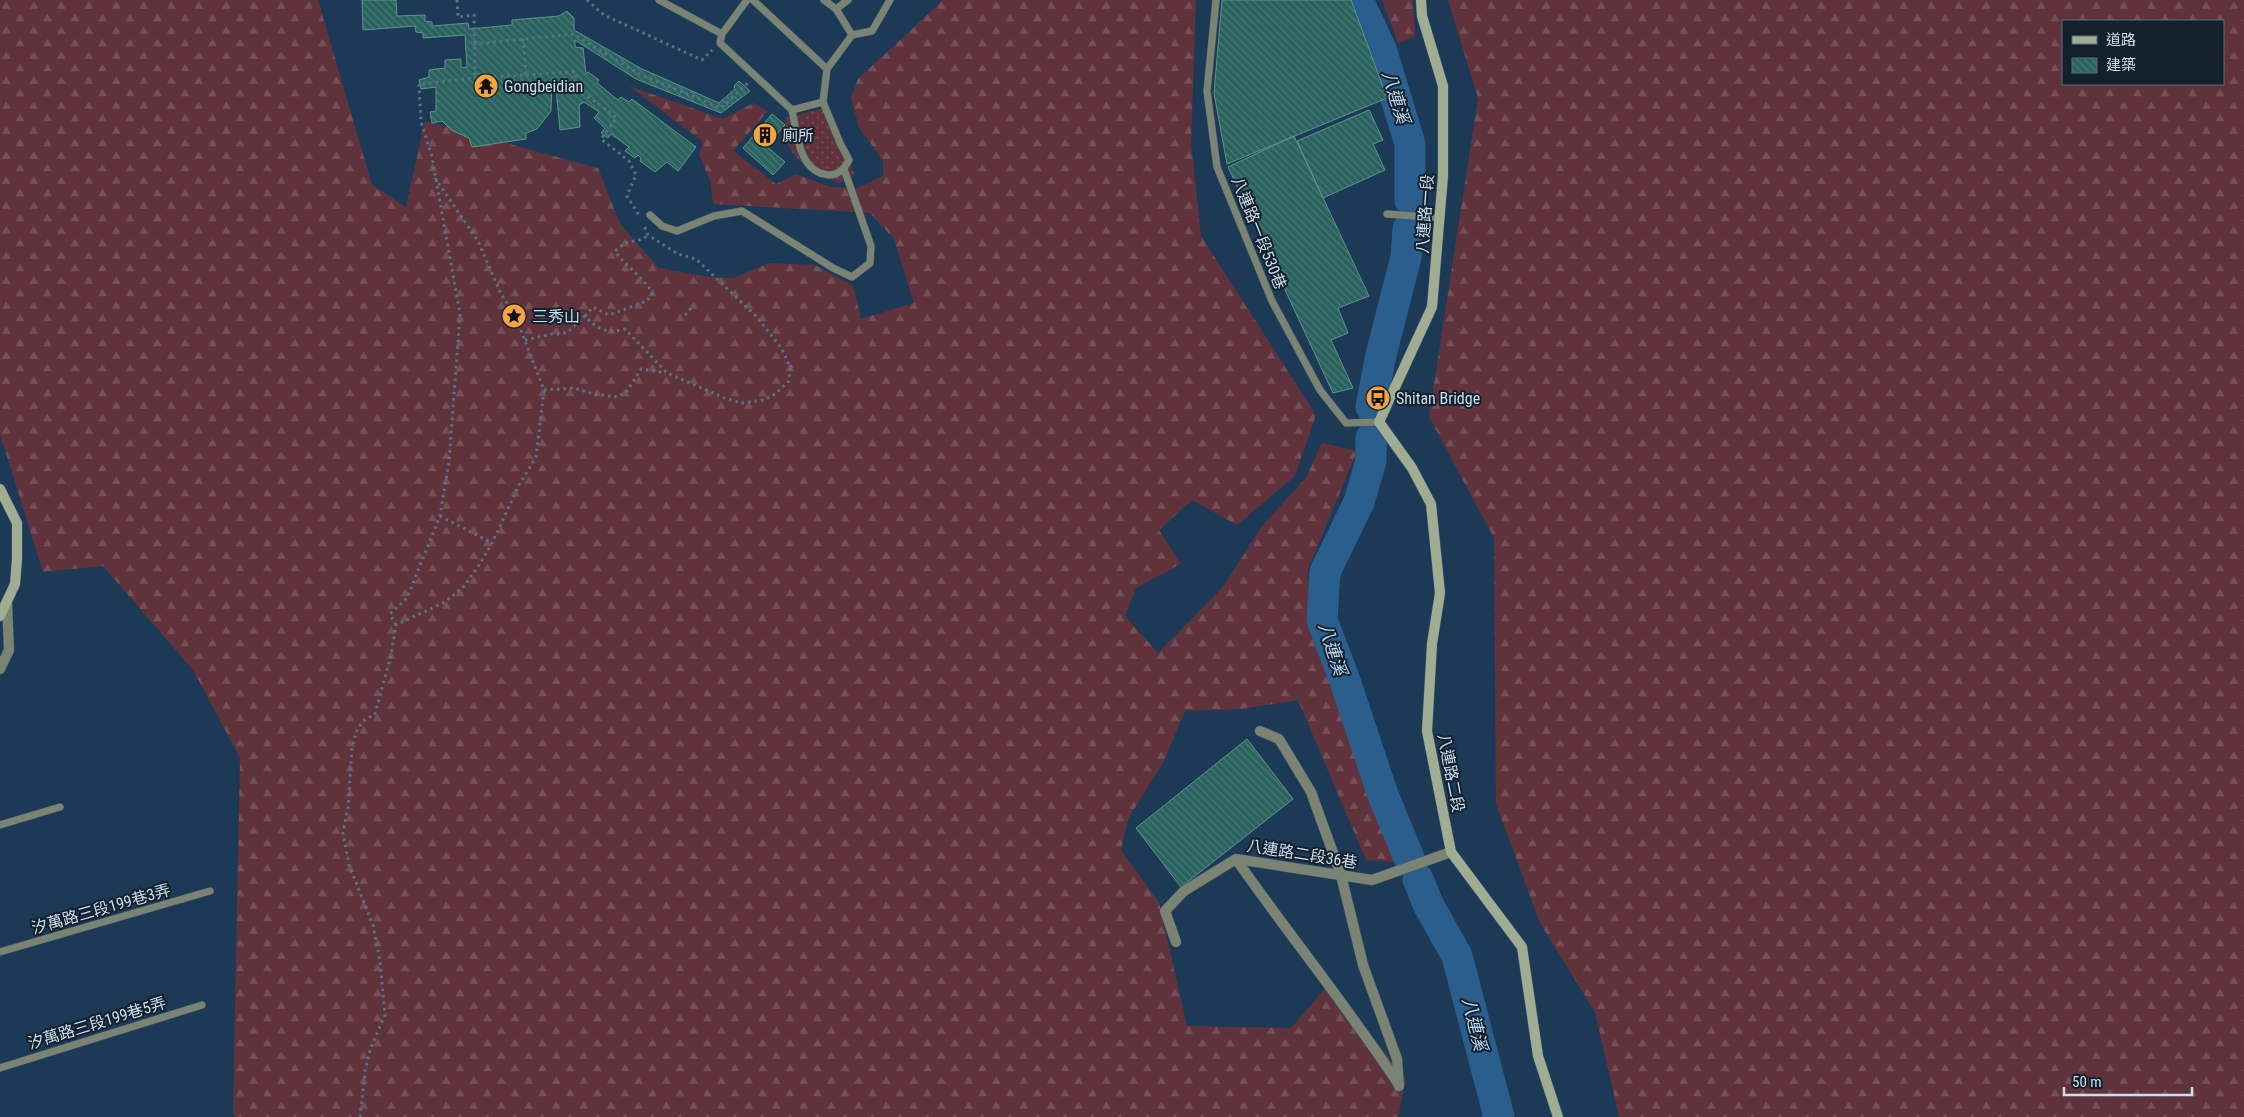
<svg xmlns="http://www.w3.org/2000/svg" width="2244" height="1117" font-family="'Roboto Condensed','Noto Sans TC',sans-serif">
	<style>
		.grass { fill: url(#grass-dots) }
		.forest { fill: url(#forest-firs); fill-rule: evenodd }
		.lines { fill: none; stroke-linecap: round; stroke-linejoin: round }
		.river { stroke: #2a5f8d; stroke-width: 31 }
		.building { fill: url(#building-back-hatch); stroke: #5c948e }
		.lane-casing { stroke: #3c5872; stroke-width: 8 }
		.street-casing { stroke: #3c5872; stroke-width: 11 }
		.secondary-casing { stroke: #3c5872; stroke-width: 11 }
		.path { stroke: #58728a; stroke-width: 3; stroke-dasharray: 2.5 4; stroke-linecap: butt }
		.lane { stroke: #7b8372; stroke-width: 7 }
		.street { stroke: #7b8372; stroke-width: 10 }
		.secondary { stroke: #a0ad92; stroke-width: 10 }
		.labels { text-anchor: middle; dominant-baseline: central; stroke-width: 4; stroke-linejoin: round; paint-order: stroke }
		.poi-label { font-size: 16px; fill: #cddeef; stroke: #13212d; text-anchor: start }
		.street-label { font-size: 16px; fill: #cddeef; stroke: #13212d }
		.water-label { font-size: 18px; font-style: italic; fill: #bbd7f3; stroke: #13212d }
	</style>
	<defs>
		<pattern id="grass-dots" width="8" height="8" patternUnits="userSpaceOnUse" patternTransform="scale(1.25)"><rect width="8" height="8" fill="#60333c"/><path d="M2 2h.1M6 6h.1" fill="none" stroke="#765058" stroke-width="1.8" stroke-linecap="round"/></pattern>
		<pattern id="forest-firs" width="22" height="20" patternUnits="userSpaceOnUse" patternTransform="scale(1.25)"><rect width="22" height="20" fill="#60333c"/><path d="M5 1l3.5 6h-7zM16 11l3.5 6h-7z" fill="#765058"/></pattern>
		<pattern id="building-back-hatch" width="6" height="6" patternUnits="userSpaceOnUse" patternTransform="scale(1.25)"><rect width="6" height="6" fill="#2a625d"/><path d="M-1 5l2 2M0 0l6 6M5-1l2 2" fill="none" stroke="#487875"/></pattern>
	</defs>
	<rect width="100%" height="100%" fill="#1c3a56"/>
	<path class="grass" d="M828,107L830,121L855,175L838,183C807,167 781,158 786,118Z"/>
	<path class="forest" d="M0,0H318L372,185L406,207L425,121L598,168L620,224L659,268L710,277L734,278L769,263L815,265L853,286L861,319L914,303L894,239L870,213L713,204L710,180L699,155L703,142L629,86L723,119L753,103L768,111L733,151L776,184L796,174L830,187L858,188L883,176V161L859,127L851,98L858,79L943,0H1196L1191,142L1201,236L1316,415L1295,476L1237,525L1192,500L1159,530L1181,564L1136,588L1125,616L1158,653L1223,587L1262,526L1306,478L1322,443L1357,451L1308,569L1310,633L1332,685L1397,862L1366,860L1298,700L1242,709L1185,711L1164,761L1128,819L1121,850L1159,903L1187,1026L1291,1028L1330,983L1406,1079L1398,1117H235L233,1113L240,758L193,670L103,566L43,572L0,434Z
		M1382,0H1413L1415,37L1398,43Z
		M1448,0H2244V1117H1619L1595,1012L1540,923L1496,804L1494,538L1429,417L1478,98ZM2063,21H2223V84H2063Z"/>
	<g class="lines">
		<path class="river" d="M1358,0L1381,49L1410,144V200
			M1371,407L1381,355L1406,257L1408,229
			M1371,438V461L1359,502L1325,572L1322,620L1344,678L1383,795L1409,858
			M1418,879L1428,904L1457,956L1499,1117"/>
	</g>
	<path class="building" d="M362,0H396L397,16L425,15V21L432,22V26L468,23L469,29L512,25V20L559,16L567,11L574,18V30L640,68L719,103L735,89L734,86L739,81L750,91L721,113L636,79L575,40V47L583,48L586,74L588,72L599,80L597,83L618,100L621,97L629,102L632,99L696,147L678,171L667,162L655,172L640,161L641,158L638,155L635,158L625,151L629,147L611,134L608,138L601,133L605,128L594,118L599,112L584,102L579,105L580,127L560,130L555,78H552L551,111L537,129L526,133V139L472,147L469,138L451,130L442,121L432,123L430,112L436,111V87L421,89L419,80L429,77V70L445,68V60L461,59V68L467,67L465,35L423,38V33L416,32L415,26L363,30Z
		M1222,0H1351L1387,98L1227,164L1214,93Z
		M1369,110L1383,140L1373,144L1385,170L1323,198L1297,141Z
		M772,114L785,125L766,146L785,162L773,175L743,148Z
		M1294,136L1369,296L1338,308L1348,333L1331,340L1353,388L1333,393L1228,167Z
		M1247,739L1293,799L1181,887L1136,828Z"/>
	<g class="lines">
		<defs>
			<path id="lane" d="M659,0L722,34
				M747,0L722,34L720,43L792,110L823,102L827,69
				M753,0L827,69L852,35
				M824,0L836,9L852,35L872,31L890,0
				M1216,0L1207,91L1217,167L1272,301L1320,390L1346,423L1379,422
				M836,9L848,0
				M792,110C797,134 799,173 829,175C839,175 845,168 849,160L840,143L823,102
				M1387,214L1440,218
				M650,215L662,226L677,231L714,216L742,211L833,268L852,277L870,263L871,246L844,169
				M0,825L60,807
				M0,952L210,891
				M0,1068L202,1005"/>
			<path id="street" d="M0,669L9,650L7,603
				M1260,731L1279,739L1311,792L1341,875L1363,965L1397,1059L1399,1086
				M1236,859C1289,935 1348,1007 1399,1085
				M1176,942L1165,911L1184,891L1236,859L1372,880L1451,852"/>
			<path id="secondary" d="M1421,0L1422,16L1443,86V176L1432,307L1379,422L1412,468L1431,504L1440,593L1432,644L1427,731L1451,852L1522,947L1538,1056L1558,1117
				M0,489L17,523V559L15,584L0,616"/>
		</defs>
		<use href="#lane" class="lane-casing"/>
		<use href="#street" class="street-casing"/>
		<use href="#secondary" class="secondary-casing"/>
		<path class="path" d="M457,0L458,17L474,15L475,78
			M587,0L604,15L702,60L712,50
			M523,39L526,75
			M474,44L573,34L639,74L721,108L749,82
			M685,315L691,308
			M585,316L593,307L609,315L647,301L652,294C647,279 625,267 615,251L625,243L643,239L648,235
			M525,340L552,334H562L569,331L585,316C597,329 607,334 625,329L667,373L727,399L742,403L764,400L775,394L789,381L790,367L782,349L757,317L696,259L678,254L648,235L644,225
			M790,367L796,365
			M544,390L574,388L593,394L618,397L627,391L641,369L666,373
			M440,516L492,543
			M396,625L390,614L407,598L440,516L449,462L460,314L432,157L421,122L419,84L475,78L575,72L578,89L617,118L601,139L629,161L636,175L627,196L639,215
			M360,1117L365,1071L371,1047L385,1015L380,961L373,925L349,865L343,833L348,807L352,748L356,732L363,721L375,714L391,655L396,625L445,602L464,586L478,567L492,543L519,485L536,457L544,390L515,315L501,294L478,241L435,178"/>
		<use href="#lane" class="lane"/>
		<use href="#street" class="street"/>
		<use href="#secondary" class="secondary"/>
	</g>
	<defs>
		<symbol id="temple-disc" viewBox="-11 -11 22 22"><circle r="9.5" fill="#f4a443" stroke="#13212d"/><path d="M0-6L5-2H3V0L6.5 2.5H4V6H1.5V3h-3V6H-4V2.5H-6.5L-3 0V-2H-5Z" fill="#111"/></symbol>
		<symbol id="building-disc" viewBox="-11 -11 22 22"><circle r="9.5" fill="#f4a443" stroke="#13212d"/><path d="M-4-6H4V6H1V3H-1V6H-4ZM-2.5-4.3h1.7v1.8h-1.7ZM.8-4.3h1.7v1.8H.8ZM-2.5-1h1.7V.8h-1.7ZM.8-1h1.7V.8H.8Z" fill="#111"/></symbol>
		<symbol id="sight-disc" viewBox="-11 -11 22 22"><circle r="9.5" fill="#f4a443" stroke="#13212d"/><path d="M0-6L1.8-2.2L6-1.7L2.9 1.2L3.7 5.4L0 3.3L-3.7 5.4L-2.9 1.2L-6-1.7L-1.8-2.2Z" fill="#111"/></symbol>
		<symbol id="bus-disc" viewBox="-11 -11 22 22"><circle r="9.5" fill="#f4a443" stroke="#13212d"/><path d="M-5-6H5V4H4V6H2V4H-2V6H-4V4H-5ZM-3.5-4V0h7V-4ZM-3.5 1.2v1.5H-2V1.2ZM2 1.2v1.5H3.5V1.2Z" fill="#111"/></symbol>
	</defs>
	<g fill-rule="evenodd">
		<use href="#temple-disc" x="472" y="72" width="28" height="28"/>
		<use href="#building-disc" x="751" y="121" width="28" height="28"/>
		<use href="#sight-disc" x="500" y="302" width="28" height="28"/>
		<use href="#bus-disc" x="1364" y="384" width="28" height="28"/>
	</g>
	<g class="labels">
		<g class="poi-label">
			<text x="504" y="86">Gongbeidian</text>
			<text x="782" y="135">廁所</text>
			<text x="532" y="316">三秀山</text>
			<text x="1396" y="398">Shitan Bridge</text>
		</g>
		<g class="street-label">
			<text transform="translate(1425 214) rotate(-86)">八連路一段</text>
			<text transform="translate(1259 233) rotate(68)">八連路一段530巷</text>
			<text transform="translate(1451 773) rotate(79)">八連路二段</text>
			<text transform="translate(1302 854) rotate(9)">八連路二段36巷</text>
			<text transform="translate(101 909) rotate(-16)">汐萬路三段199巷3弄</text>
			<text transform="translate(97 1023) rotate(-17)">汐萬路三段199巷5弄</text>
		</g>
		<g class="water-label">
			<text transform="translate(1396 97) rotate(73)">八連溪</text>
			<text transform="translate(1333 649) rotate(72)">八連溪</text>
			<text transform="translate(1475 1024) rotate(76)">八連溪</text>
		</g>
	</g>
	<rect x="2062" y="20" width="162" height="65" fill="#13212d" stroke="#5d6d7b"/>
	<rect x="2072" y="36" width="25" height="8" fill="#a0ad92" stroke="#5d6d7b"/>
	<text x="2106" y="45" font-size="15" fill="#cddeef">道路</text>
	<rect x="2072" y="58" width="25" height="15" fill="url(#building-back-hatch)" stroke="#5d6d7b"/>
	<text x="2106" y="70" font-size="15" fill="#cddeef">建築</text>
	<path d="M2064 1087v8h128v-8" fill="none" stroke="#cddeef" stroke-width="2.5"/>
	<text x="2072" y="1087" font-size="15" fill="#cddeef" stroke="#13212d" stroke-width="4" paint-order="stroke">50 m</text>
</svg>
